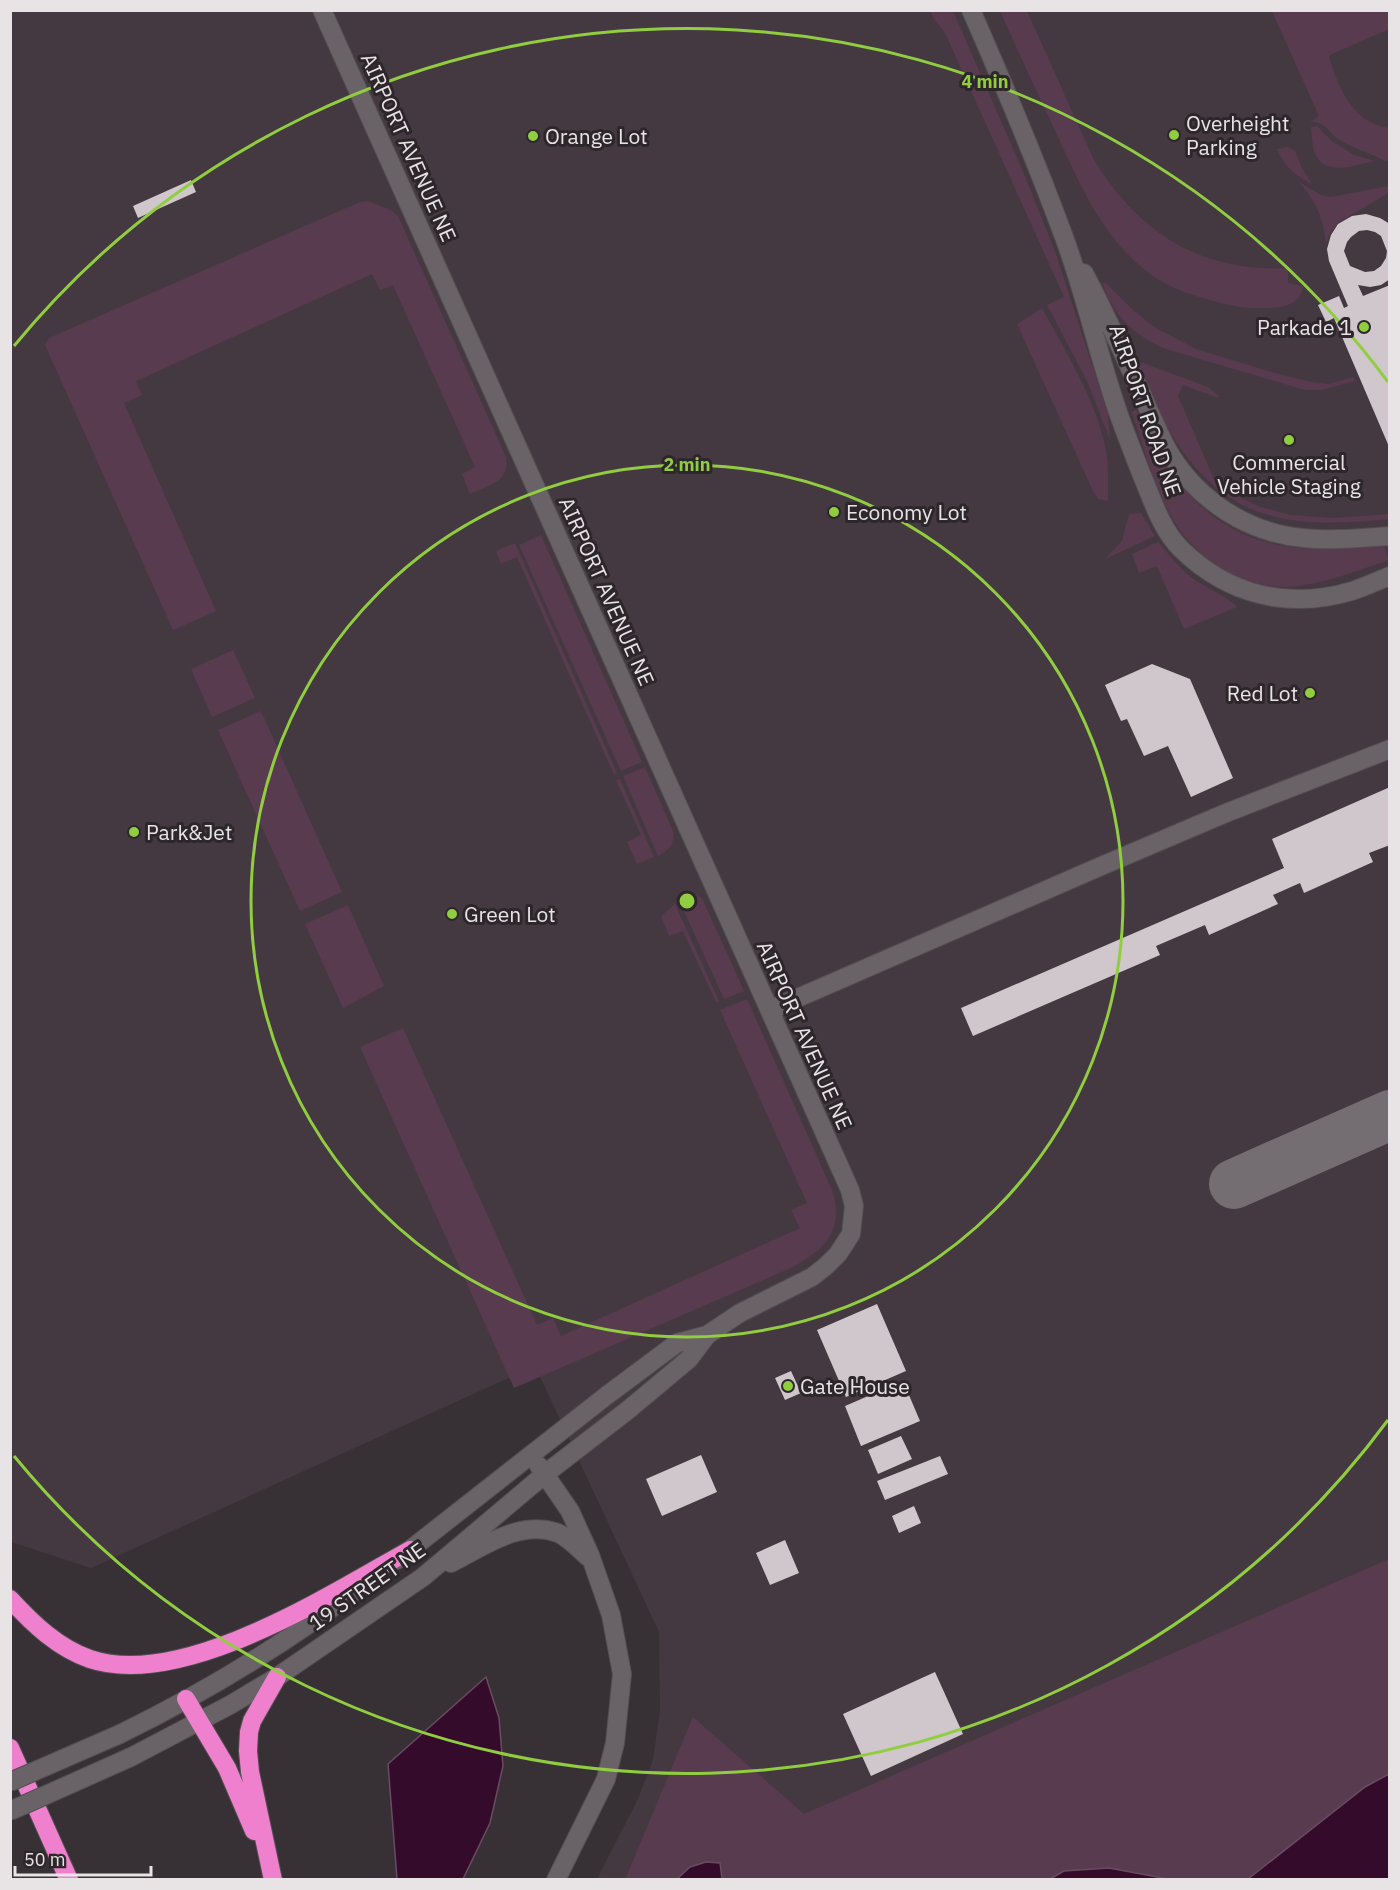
<svg xmlns="http://www.w3.org/2000/svg" width="1400" height="1890" font-family="'IBM Plex Sans',sans-serif">
	<style>
		.built { fill: #453941 }
		.green { fill: #583b4e }
		.water { fill: #340b2a; stroke: #6a4c62; stroke-width: 1.5 }
		.lines { fill: none; stroke-linecap: round; stroke-linejoin: round }
		.taxiway { stroke: #746e72; stroke-width: 50 }
		.building { fill: #cfc7cc; fill-rule: evenodd }
		.street-casing { stroke: #534e51; stroke-width: 20 }
		.secondary-casing { stroke: #534e51; stroke-width: 20 }
		.highway-casing { stroke: #534e51; stroke-width: 20 }
		.street { stroke: #696367; stroke-width: 18 }
		.secondary { stroke: #696367; stroke-width: 18 }
		.highway { stroke: #ef80ce; stroke-width: 18 }
		.secondary-bridge-casing { stroke: #534e51; stroke-width: 20; stroke-linecap: butt }
		.secondary-bridge { stroke: #696367; stroke-width: 18 }
		.ring { fill: none; stroke: #91cd40; stroke-width: 3 }
		.poi-dot { fill: #91cd40; stroke: #2d272b; stroke-width: 2 }
		.labels { text-anchor: middle; dominant-baseline: central; stroke-width: 6; stroke-linejoin: round; paint-order: stroke }
		.poi-label { font-size: 21px; fill: #e8e4e6; stroke: #2d272b; text-anchor: start }
		.street-label { font-size: 21px; fill: #e8e4e6; stroke: #2d272b }
		.centre { fill: #91cd40; stroke: #2d272b; stroke-width: 3 }
		.ring-label { font-size: 18px; text-anchor: middle; font-weight: bold; fill: #91cd40; stroke: #2d272b; stroke-width: 6; stroke-linejoin: round; paint-order: stroke }
	</style>
	<rect width="100%" height="100%" fill="#373135"/>
	<path class="built" d="M11,11H1389V1879H597L638,1799L653,1760L660,1711L659,1632L535,1366L91,1568L11,1542Z"/>
	<path class="green" d="M930,11H953L1025,176L1056,254L1108,414L1110,440L1087,381L1047,305L1064,297L945,33L934,19Z
		M1000,11H1027L1093,158C1137,232 1201,273 1288,268V283L1303,286C1301,305 1282,308 1265,308C1245,309 1226,305 1207,299C1188,294 1169,287 1153,276C1102,240 1078,180 1053,126C1035,88 1017,49 1000,11Z
		M1272,11H1389V29L1330,55L1329,58C1340,90 1353,123 1389,128V160L1385,161C1369,152 1353,149 1337,138C1327,131 1324,120 1310,122L1319,116Z
		M1317,126L1332,141L1354,155L1375,161C1356,165 1323,178 1314,151C1312,144 1312,135 1311,127Z
		M1288,147L1295,151L1302,168L1312,184C1296,176 1284,166 1277,149Z
		M1299,182L1321,195L1330,197L1389,186V193L1339,222L1330,233L1326,245C1324,219 1316,201 1299,182Z
		M368,201L391,210L398,216L506,457C511,481 488,486 470,494L462,474L475,467L393,285L380,290L372,274L136,381L142,395L124,403L216,611L173,630L45,345L49,338L360,202Z
		M1105,282L1132,309L1154,327L1196,349L1278,374L1311,382L1328,384L1354,377L1355,381L1321,390H1305L1166,349C1135,336 1113,316 1103,284Z
		M1042,308C1064,348 1096,401 1105,446C1109,463 1108,484 1108,501L1098,499L1093,491L1017,324Z
		M1135,360L1208,387L1219,396L1218,398L1183,385L1178,396L1217,486L1260,507L1291,515L1333,518L1389,514V519C1282,530 1217,520 1162,418C1151,400 1144,379 1135,360Z
		M1136,410C1171,483 1212,540 1300,548C1328,550 1356,546 1383,544L1389,560C1356,571 1322,585 1287,587C1246,588 1200,562 1178,527C1156,495 1144,449 1132,412Z
		M1141,513L1155,536L1105,559L1122,541L1129,514Z
		M541,535L642,762L621,771L519,545Z
		M1158,542C1169,554 1179,568 1192,578C1202,585 1232,600 1237,607L1184,629L1157,566L1139,573L1132,554Z
		M515,543L617,773L614,775L517,557L501,564L496,551Z
		M233,650L255,698L212,717L191,669Z
		M261,711L342,892L300,911L218,730Z
		M645,767L673,831C675,844 669,850 658,856L623,776Z
		M620,779L654,857L637,864L627,842L641,835L616,780Z
		M686,892H691L702,898L744,991L724,999L679,900L681,895Z
		M675,904L719,1001L716,1002L683,931L669,936L661,916Z
		M348,905L384,986L343,1008L305,924Z
		M747,999L832,1190C845,1231 825,1249 791,1268L514,1388L360,1047L403,1028L537,1325L553,1318L561,1336L800,1228L791,1210L807,1203L720,1010Z
		M1389,1559V1879L625,1880L693,1717L804,1814Z"/>
	<path class="water" d="M486,1677L499,1718L503,1766L490,1823L463,1879H397L388,1764Z
		M1389,1774V1879H1248L1365,1787Z
		M706,1862L720,1863L722,1879H677L690,1867Z
		M1109,1868L1168,1879H1050L1064,1871Z"/>
	<g class="lines">
		<path class="taxiway" d="M1234,1184L1390,1115"/>
	</g>
	<path class="building" d="M191,180L196,192L138,218L133,206Z
		M1366,214L1380,218L1390,224V279L1381,285L1370,287L1358,285L1363,296L1390,285V449L1334,318L1326,322L1318,305L1339,296L1344,308L1348,306L1329,261L1327,249L1331,235L1338,224L1352,216ZM1367,230L1375,232L1381,236L1387,251L1386,258L1381,266L1374,271L1365,272L1350,266L1344,251L1347,242L1351,237L1359,231Z
		M1152,664L1190,679L1233,778L1191,797L1168,746L1144,756L1127,719L1121,721L1105,685Z
		M1390,787V845L1369,853L1373,862L1304,893L1300,883L1273,895L1278,904L1209,935L1205,925L1156,946L1160,955L973,1036L961,1008L1284,868L1272,839Z
		M877,1304L906,1371L846,1397L817,1330Z
		M791,1371L801,1393L785,1400L775,1378Z
		M903,1381L920,1421L861,1446L845,1406Z
		M901,1436L912,1459L878,1474L868,1450Z
		M701,1455L717,1492L662,1516L646,1479Z
		M940,1456L948,1474L885,1500L877,1481Z
		M914,1506L921,1523L899,1533L892,1516Z
		M785,1540L799,1573L770,1585L756,1553Z
		M935,1672L963,1734L871,1776L843,1714Z"/>
	<g class="lines">
		<defs>
			<path id="street" d="M770,1010L1099,867L1226,813L1390,749"/>
			<path id="secondary" d="M322,10L850,1190L854,1206L851,1234L838,1254L826,1266L812,1277L740,1313L707,1335L677,1343L606,1396L397,1560
				M971,10C1004,85 1036,161 1064,237C1086,296 1099,359 1120,418C1127,437 1134,455 1141,473C1152,499 1161,529 1181,549C1228,595 1288,610 1352,591C1365,587 1377,581 1390,576
				M1084,273C1104,310 1121,349 1139,388C1149,410 1158,433 1170,454C1199,501 1248,533 1303,538C1331,541 1361,538 1390,536
				M539,1466L570,1511L590,1555L611,1615L622,1674L615,1743L606,1779L556,1880
				M451,1563C483,1547 520,1519 558,1533C569,1538 579,1549 588,1557
				M120,1734C210,1690 296,1637 375,1576
				M131,1757L230,1705L277,1677L423,1577L545,1474L628,1410L689,1359L707,1335"/>
			<path id="highway" d="M10,1599C33,1624 58,1648 90,1659C182,1690 331,1594 410,1550
				M186,1699L227,1768L254,1831
				M10,1748L69,1880
				M273,1880L250,1772L248,1751L249,1732L252,1721L277,1677"/>
		</defs>
		<use href="#street" class="street-casing"/>
		<use href="#secondary" class="secondary-casing"/>
		<use href="#highway" class="highway-casing"/>
		<use href="#street" class="street"/>
		<use href="#secondary" class="secondary"/>
		<use href="#highway" class="highway"/>
		<defs>
			<path id="secondary-bridge" d="M10,1782L120,1734
				M10,1811L131,1757"/>
		</defs>
		<use href="#secondary-bridge" class="secondary-bridge-casing"/>
		<use href="#secondary-bridge" class="secondary-bridge"/>
	</g>
	<g class="ring">
		<circle cx="687" cy="901" r="436"/>
		<path d="M1388 1420A872 872 0 0 1 14 1456M14 346A872 872 0 0 1 1388 382"/>
	</g>
	<g class="poi-dot">
		<circle cx="1174" cy="135" r="6"/>
		<circle cx="533" cy="136" r="6"/>
		<circle cx="1364" cy="327" r="6"/>
		<circle cx="1289" cy="440" r="6"/>
		<circle cx="834" cy="512" r="6"/>
		<circle cx="1310" cy="693" r="6"/>
		<circle cx="134" cy="832" r="6"/>
		<circle cx="452" cy="914" r="6"/>
		<circle cx="788" cy="1386" r="6"/>
	</g>
	<g class="labels">
		<g class="poi-label">
			<text x="1186" y="123">Overheight<tspan x="1186" dy="24">Parking</tspan></text>
			<text x="545" y="136">Orange Lot</text>
			<text x="1352" y="327" text-anchor="end">Parkade 1</text>
			<text x="1289" y="462" text-anchor="middle">Commercial<tspan x="1289" dy="24">Vehicle Staging</tspan></text>
			<text x="846" y="512">Economy Lot</text>
			<text x="1298" y="693" text-anchor="end">Red Lot</text>
			<text x="146" y="832">Park&amp;Jet</text>
			<text x="464" y="914">Green Lot</text>
			<text x="800" y="1386">Gate House</text>
		</g>
		<g class="street-label">
			<text transform="translate(409 147) rotate(66)">AIRPORT AVENUE NE</text>
			<text transform="translate(1146 410) rotate(71)">AIRPORT ROAD NE</text>
			<text transform="translate(607 591) rotate(66)">AIRPORT AVENUE NE</text>
			<text transform="translate(805 1035) rotate(66)">AIRPORT AVENUE NE</text>
			<text transform="translate(367 1586) rotate(-35)">19 STREET NE</text>
		</g>
	</g>
	<circle cx="687" cy="901" r="9" class="centre"/>
	<g class="ring-label">
		<text x="985" y="88">4 min</text>
		<text x="687" y="471">2 min</text>
	</g>
	<rect width="1400" height="1890" fill="none" stroke="#e8e4e6" stroke-width="24"/>
	<path d="M15 1866v9h136v-9" fill="none" stroke="#e8e4e6" stroke-width="3"/>
	<text x="24" y="1866" font-size="18" fill="#e8e4e6" stroke="#2d272b" stroke-width="4.5" paint-order="stroke">50 m</text>
</svg>
